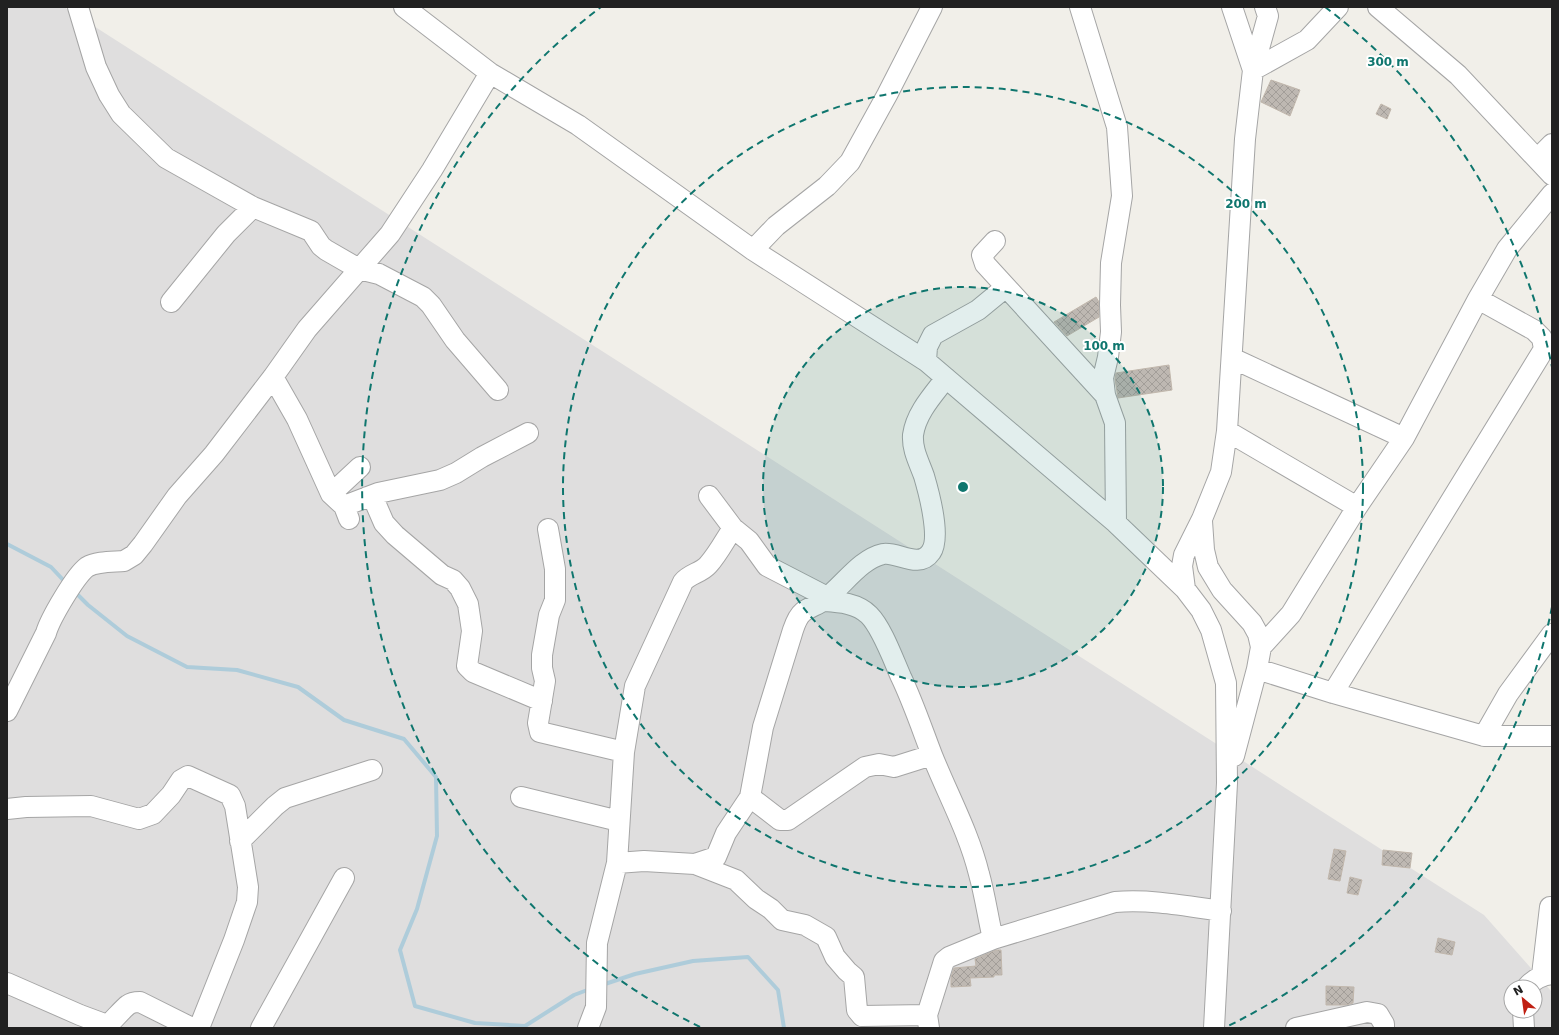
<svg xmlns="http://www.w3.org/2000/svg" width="1559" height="1035" font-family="'DejaVu Sans',sans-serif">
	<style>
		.residential { fill: #dfdede; fill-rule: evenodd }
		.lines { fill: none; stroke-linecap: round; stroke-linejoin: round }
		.stream { stroke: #aeccda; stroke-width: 4 }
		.building { fill: url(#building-cross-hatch); stroke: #c1b7ac }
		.minor-casing { stroke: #a5a5a5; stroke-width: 22 }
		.minor { stroke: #fff; stroke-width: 20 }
		.ring { fill: none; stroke: #0f766e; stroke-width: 2; stroke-dasharray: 7 5 }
		.centre { fill: #0f766e; stroke: #fff; stroke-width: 2 }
		.ring-label { font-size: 12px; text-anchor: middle; font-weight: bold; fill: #0f766e; stroke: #fff; stroke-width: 4; stroke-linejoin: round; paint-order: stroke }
	</style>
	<defs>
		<pattern id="building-cross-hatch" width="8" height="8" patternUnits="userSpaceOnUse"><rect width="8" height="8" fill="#beb8b2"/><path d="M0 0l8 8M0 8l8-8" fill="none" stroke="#a39e99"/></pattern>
	</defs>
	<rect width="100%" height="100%" fill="#f1efe9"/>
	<path class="residential" d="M7,7H64L1484,915L1552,992V1028H7ZM1511,987H1535V1011H1511Z"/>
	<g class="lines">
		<path class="stream" d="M7,544L51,567L66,583
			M74,591L88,605L127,636L187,667L237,670L298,687L344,720L404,739L436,777L437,836L417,909L400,950L415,1006L475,1023L525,1026L574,995L590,989
			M602,985L635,974L693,961L748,957L778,990L784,1028"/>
	</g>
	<path class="building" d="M1271,80L1300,90L1290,116L1261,102Z
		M1381,104L1391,109L1387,119L1376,114Z
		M1096,297L1099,302V317L1067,336L1054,322Z
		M1169,365L1172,390L1118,398L1115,379L1116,373Z
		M1334,849L1346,851L1340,881L1328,879Z
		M1383,850L1412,853L1410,868L1382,865Z
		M1350,877L1362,880L1358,895L1347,893Z
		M1438,938L1455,942L1452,955L1435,952Z
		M996,950H1001L1002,975H994V977L970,978L971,986L951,987V977L954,968L976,966L975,959Z
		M1326,986L1354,987L1353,1003L1346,1005H1326Z"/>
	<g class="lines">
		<defs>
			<path id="minor" d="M78,7L96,67L109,95L121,114L166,158L253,207L311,231L321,246L326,250L359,269L379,274L423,297L431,305L455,340L498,390
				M404,7L490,73L578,125L753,250L926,361L1116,523L1185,589L1201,610L1211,630L1226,683L1227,783L1214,1028
				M1080,7L1117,127L1122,196L1111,263L1110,305L1111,332L1108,357L1103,378L1105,395L1115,423L1116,523
				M1232,7L1253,70
				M1378,7L1458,75L1552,175
				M1253,70L1307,40L1338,7
				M1537,159L1552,144
				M995,241L982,255L985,264L1105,395
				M753,250L776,226L827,186L850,162L887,95L932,7
				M171,302L226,234L253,207
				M1232,358L1404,438
				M926,361L927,347L933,335L978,310L1006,287
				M273,377L297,419L331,494L344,506L349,519
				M1227,431L1357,507
				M331,494L360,467
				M709,496L733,528L749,541L767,566L827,597
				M367,497L374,500L384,523L395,535L442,575L453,580L460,588L468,604L472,631L467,666L473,672L542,701
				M344,506L378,493L440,480L456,473L482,457L528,433
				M1202,521L1204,550L1208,567L1222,590L1252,623L1258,634L1261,647L1257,669L1234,756
				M548,529L555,569V600L549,615L542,655V668L545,681L538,723L540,732L624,752
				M1185,589L1182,566L1184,555L1202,519L1221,472L1227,431L1245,139L1253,70L1268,16L1265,7
				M824,601C839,602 857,603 869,615C882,628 893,659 901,677C913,702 922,729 932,755C948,795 969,833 979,874C985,895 988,918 993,939
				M1261,647L1291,614L1357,507L1404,438L1478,299L1507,249L1552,194
				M1257,669L1333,693L1484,736H1552
				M1333,693L1544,349L1542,338L1534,330L1478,299
				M7,711L46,633C50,619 75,576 87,567C97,561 114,562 124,561L134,555L143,544L177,496L214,454L273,377L307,329L390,234L432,170L490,73
				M1484,736L1508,694L1552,634
				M521,797L619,821
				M750,797L780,820H788L865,767L879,764L894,767L932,755
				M7,809L26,807L91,806L139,819L153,814L171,795L181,780L188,776L230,795L235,806L248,887L247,902L234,940L199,1028
				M240,841L275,806L285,798L372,770
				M617,863L644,861L695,864L736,880L756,899L771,909L782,920L805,925L826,937L835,957L847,971L854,977L857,1010L862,1016L927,1015
				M695,864L716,857L726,833L750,797L763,727L793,630C795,624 798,616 803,612C809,607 818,605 824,600C843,586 860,559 883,554C897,551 919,570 931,552C941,538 929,493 924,476C919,462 912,450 913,435C916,413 933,395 946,378
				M1542,975L1550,907
				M7,983L80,1015L107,1025
				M1527,987C1534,979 1542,975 1552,974
				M1523,1011L1524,1028
				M106,1028C107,1026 125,1007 128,1005C132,1002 136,1002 140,1002L192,1028
				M261,1028L344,878
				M588,1028L596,1007L597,943L617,863L624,752L635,686L683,582C689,574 701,573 708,565C718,554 725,540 733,528
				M929,1028L927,1015L944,961L949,957L993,939L1115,902C1151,899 1186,906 1221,911
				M1296,1028L1367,1012L1378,1014L1384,1024V1028"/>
		</defs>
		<use href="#minor" class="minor-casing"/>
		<use href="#minor" class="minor"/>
	</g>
	<circle cx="963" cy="487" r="200" fill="#0f766e" fill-opacity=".12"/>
	<g class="ring">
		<circle cx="963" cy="487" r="200"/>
		<circle cx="963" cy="487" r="400"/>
		<path d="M1552 607A601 601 0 0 1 1226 1027M700 1027A601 601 0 0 1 601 7M1325 7A601 601 0 0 1 1552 367"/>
	</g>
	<circle cx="963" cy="487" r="6" class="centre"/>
	<g class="ring-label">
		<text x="1388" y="66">300 m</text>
		<text x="1246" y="208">200 m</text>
		<text x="1104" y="350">100 m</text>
	</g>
	<rect width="1559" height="1035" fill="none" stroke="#212121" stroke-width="16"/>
	<g transform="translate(1523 999) rotate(331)"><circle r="19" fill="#ffffff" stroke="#a6a6a6"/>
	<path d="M0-3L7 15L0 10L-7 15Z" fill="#c02013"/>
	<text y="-6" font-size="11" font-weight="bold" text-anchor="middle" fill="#212121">N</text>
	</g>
</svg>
